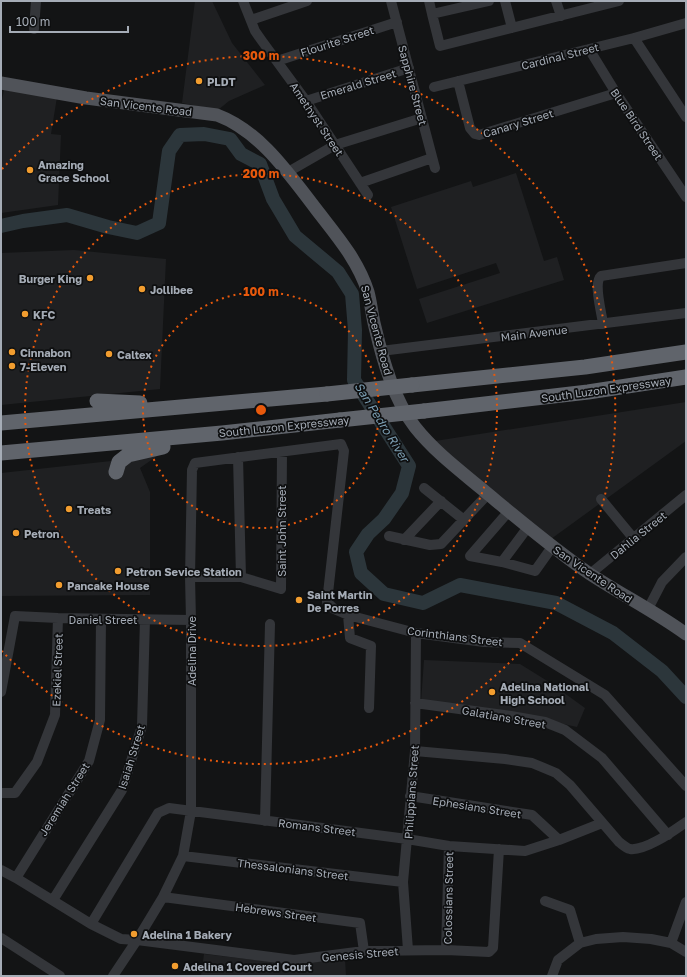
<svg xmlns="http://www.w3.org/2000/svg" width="687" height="977" font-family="'Golos Text',sans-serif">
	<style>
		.built { fill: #1f2022 }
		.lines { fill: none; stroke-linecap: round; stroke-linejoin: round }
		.river { stroke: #2c363b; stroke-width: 14 }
		.minor { stroke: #34363a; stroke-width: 10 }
		.major { stroke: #505359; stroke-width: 13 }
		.highway { stroke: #60646b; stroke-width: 15 }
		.highway-bridge { stroke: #60646b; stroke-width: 15 }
		.ring { fill: none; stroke: #e8590c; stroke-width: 2; stroke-dasharray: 2 4 }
		.poi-dot { fill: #f29d2f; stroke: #0e0f10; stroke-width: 1.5 }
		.labels { text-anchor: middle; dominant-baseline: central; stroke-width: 3.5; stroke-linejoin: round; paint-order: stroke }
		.street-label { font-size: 11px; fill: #a5acb6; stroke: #0e0f10 }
		.poi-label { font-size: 11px; font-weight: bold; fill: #a5acb6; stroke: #0e0f10; text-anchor: start }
		.water-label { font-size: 12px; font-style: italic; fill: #7b9db1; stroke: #0e0f10 }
		.centre { fill: #e8590c; stroke: #0e0f10; stroke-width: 2 }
		.ring-label { font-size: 12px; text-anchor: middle; font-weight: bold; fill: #e8590c; stroke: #0e0f10; stroke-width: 3.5; stroke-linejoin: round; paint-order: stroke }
	</style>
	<rect width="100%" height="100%" fill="#131415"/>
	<path class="built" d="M195,1H212L232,43L265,85L229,101L218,110L182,103Z
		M4,90L57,97L51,134L61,135L58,205L1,213V105Z
		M516,173L544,261L557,257L564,280L427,323L419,299L500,273L496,263L417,289L391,207L471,181L473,187Z
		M74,250L166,259L160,389L1,405V253Z
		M686,402V441L551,539L490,492L435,441Z
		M157,456L140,468L150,492V595L1,596V473Z
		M424,660L520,664L549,682L585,708L577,727L516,714L421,702Z
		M204,954L292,964L345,959L346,976H201Z"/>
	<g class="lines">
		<path class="river" d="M1,226L23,221L67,215L108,227L137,233L159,223L169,151L180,135L204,134L230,139L241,154L260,164L273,199L295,236L338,272L352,294L355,330L354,380L409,466L402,493L384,519L368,534L356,552L361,573L384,594L423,603L460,585L556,603L613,633L662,671L686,697"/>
		<path class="minor" d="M243,1L255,31L262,41L306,101L368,195
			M391,1L435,168
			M429,1L432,14
			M489,1L432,14L440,46L619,1
			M505,1L512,28
			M556,1L561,16
			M251,20L307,1
			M34,29L36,1
			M634,38L686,117
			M589,49L616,93L686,197
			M277,61L397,22
			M458,81L470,128L475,134L479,135L616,93
			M434,87L634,38L686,23
			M306,101L409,68
			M288,172L335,145L422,118
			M360,183L432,158
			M603,324C602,314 593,283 601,276L686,263
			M381,351L686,313
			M238,457L241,577
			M424,488L464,520
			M601,499L634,539
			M509,511L470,556L502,562L535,571L552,547
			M389,536L430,545L441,544L488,494
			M404,540L441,501
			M502,562L528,527
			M590,574L686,495
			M190,577H241L281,589L282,452
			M648,609L662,582L686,557
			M348,615L350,638L371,646L369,708
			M1,692L15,616L58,618L191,620
			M415,703L511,716L545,722L565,730L602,758L668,835
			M415,751L505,759L532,763L556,773L570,785L619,842C623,845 626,848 630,849C646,851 673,831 686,822
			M1,793H15L37,762L55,715L58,618
			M410,796L532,815L559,840
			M265,821L270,624
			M183,856L403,882
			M1,870L16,878L91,924L121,939L137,940L294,960L364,951L446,950L489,952L493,948L499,849
			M16,878L89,761L100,720L101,619
			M163,897L360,923L364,951
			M53,900L122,790L142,726L145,619
			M545,901L570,910L580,943
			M91,924L158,813L169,808L407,839L449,846L525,851L559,840L602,823
			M1,938L60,976
			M671,943L686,902
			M408,950L403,882L415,751L416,633
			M446,950L449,846
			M113,976L137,940L163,897L183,856L191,811V620L190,577L192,470L195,463L341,444L344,451L327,602L334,609L348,615L416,633L484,642L520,643L605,695L686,786
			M552,976L558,960L580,943L596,939L623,937L651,939L671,943L686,952"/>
		<path class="major" d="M1,83L86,98L217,115C260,131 289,174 316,209C336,235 358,260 368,292C371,303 372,316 375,327C383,361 394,400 415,427C434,451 459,470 482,489C517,518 552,548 590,574C622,595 656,612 686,634"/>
		<path class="highway" d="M412,385L585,367L686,352
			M97,401L140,403
			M424,411L588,392L686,377
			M1,423L327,394
			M1,453L222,433L340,420
			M116,472L119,462L128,455L163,447"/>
		<path class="highway-bridge" d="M327,394L412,385
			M340,420L424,411"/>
	</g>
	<g class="ring">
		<circle cx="261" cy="410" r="118"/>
		<circle cx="261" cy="410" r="236"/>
		<path d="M2 169A354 354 0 1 1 2 651"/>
	</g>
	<g class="poi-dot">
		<circle cx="199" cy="81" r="4"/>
		<circle cx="30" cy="170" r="4"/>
		<circle cx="90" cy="278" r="4"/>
		<circle cx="142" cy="289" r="4"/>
		<circle cx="25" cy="314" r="4"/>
		<circle cx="12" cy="352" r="4"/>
		<circle cx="109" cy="354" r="4"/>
		<circle cx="12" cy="366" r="4"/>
		<circle cx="69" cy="509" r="4"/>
		<circle cx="16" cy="533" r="4"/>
		<circle cx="118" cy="571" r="4"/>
		<circle cx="59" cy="585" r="4"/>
		<circle cx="299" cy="600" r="4"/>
		<circle cx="492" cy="692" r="4"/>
		<circle cx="134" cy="934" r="4"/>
		<circle cx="175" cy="966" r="4"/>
	</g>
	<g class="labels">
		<g class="street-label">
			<text transform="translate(337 41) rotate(-18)">Flourite Street</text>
			<text transform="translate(560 56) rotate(-14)">Cardinal Street</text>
			<text transform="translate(358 84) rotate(-17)">Emerald Street</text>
			<text transform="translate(413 85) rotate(75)">Sapphire Street</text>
			<text transform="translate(146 106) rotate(7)">San Vicente Road</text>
			<text transform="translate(317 119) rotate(56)">Amethyst Street</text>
			<text transform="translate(518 123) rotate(-17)">Canary Street</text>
			<text transform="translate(637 124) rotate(56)">Blue Bird Street</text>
			<text transform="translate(377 330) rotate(75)">San Vicente Road</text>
			<text transform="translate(534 333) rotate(-7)">Main Avenue</text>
			<text transform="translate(606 389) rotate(-8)">South Luzon Expressway</text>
			<text transform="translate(284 426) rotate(-6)">South Luzon Expressway</text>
			<text transform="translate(281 531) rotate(-90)">Saint John Street</text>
			<text transform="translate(638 535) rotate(-39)">Dahlia Street</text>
			<text transform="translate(593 574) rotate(34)">San Vicente Road</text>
			<text x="103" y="619">Daniel Street</text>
			<text transform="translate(455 636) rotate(7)">Corinthians Street</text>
			<text transform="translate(191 651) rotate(-90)">Adelina Drive</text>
			<text transform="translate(57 670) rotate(-88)">Ezekiel Street</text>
			<text transform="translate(504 717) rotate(10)">Galatians Street</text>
			<text transform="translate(131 757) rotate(-73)">Isaiah Street</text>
			<text transform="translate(411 792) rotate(-86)">Philippians Street</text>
			<text transform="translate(64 799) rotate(-58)">Jeremiah Street</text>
			<text transform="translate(477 807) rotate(9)">Ephesians Street</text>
			<text transform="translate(317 827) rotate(7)">Romans Street</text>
			<text transform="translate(293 869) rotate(7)">Thessalonians Street</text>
			<text transform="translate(448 898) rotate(-89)">Colossians Street</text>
			<text transform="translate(276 912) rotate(8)">Hebrews Street</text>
			<text transform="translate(360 954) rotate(-5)">Genesis Street</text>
		</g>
		<g class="poi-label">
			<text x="207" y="81">PLDT</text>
			<text x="38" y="164">Amazing<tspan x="38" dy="13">Grace School</tspan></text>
			<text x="82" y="278" text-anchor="end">Burger King</text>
			<text x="150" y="289">Jollibee</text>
			<text x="33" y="314">KFC</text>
			<text x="20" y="352">Cinnabon</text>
			<text x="117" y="354">Caltex</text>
			<text x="20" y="366">7-Eleven</text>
			<text x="77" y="509">Treats</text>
			<text x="24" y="533">Petron</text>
			<text x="126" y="571">Petron Sevice Station</text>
			<text x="67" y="585">Pancake House</text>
			<text x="307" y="594">Saint Martin<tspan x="307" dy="13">De Porres</tspan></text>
			<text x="500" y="686">Adelina National<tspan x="500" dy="13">High School</tspan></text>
			<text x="142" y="934">Adelina 1 Bakery</text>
			<text x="183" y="966">Adelina 1 Covered Court</text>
		</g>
		<g class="water-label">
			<text transform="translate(382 422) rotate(58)">San Pedro River</text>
		</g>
	</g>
	<circle cx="261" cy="410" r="6" class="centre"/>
	<g class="ring-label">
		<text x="261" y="60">300 m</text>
		<text x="261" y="178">200 m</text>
		<text x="261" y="296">100 m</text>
	</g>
	<rect width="687" height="977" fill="none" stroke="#a5acb6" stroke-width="4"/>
	<path d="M10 26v6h118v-6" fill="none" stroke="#a5acb6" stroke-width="2"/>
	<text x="16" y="26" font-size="12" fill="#a5acb6" stroke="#0e0f10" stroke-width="3" paint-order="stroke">100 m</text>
</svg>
